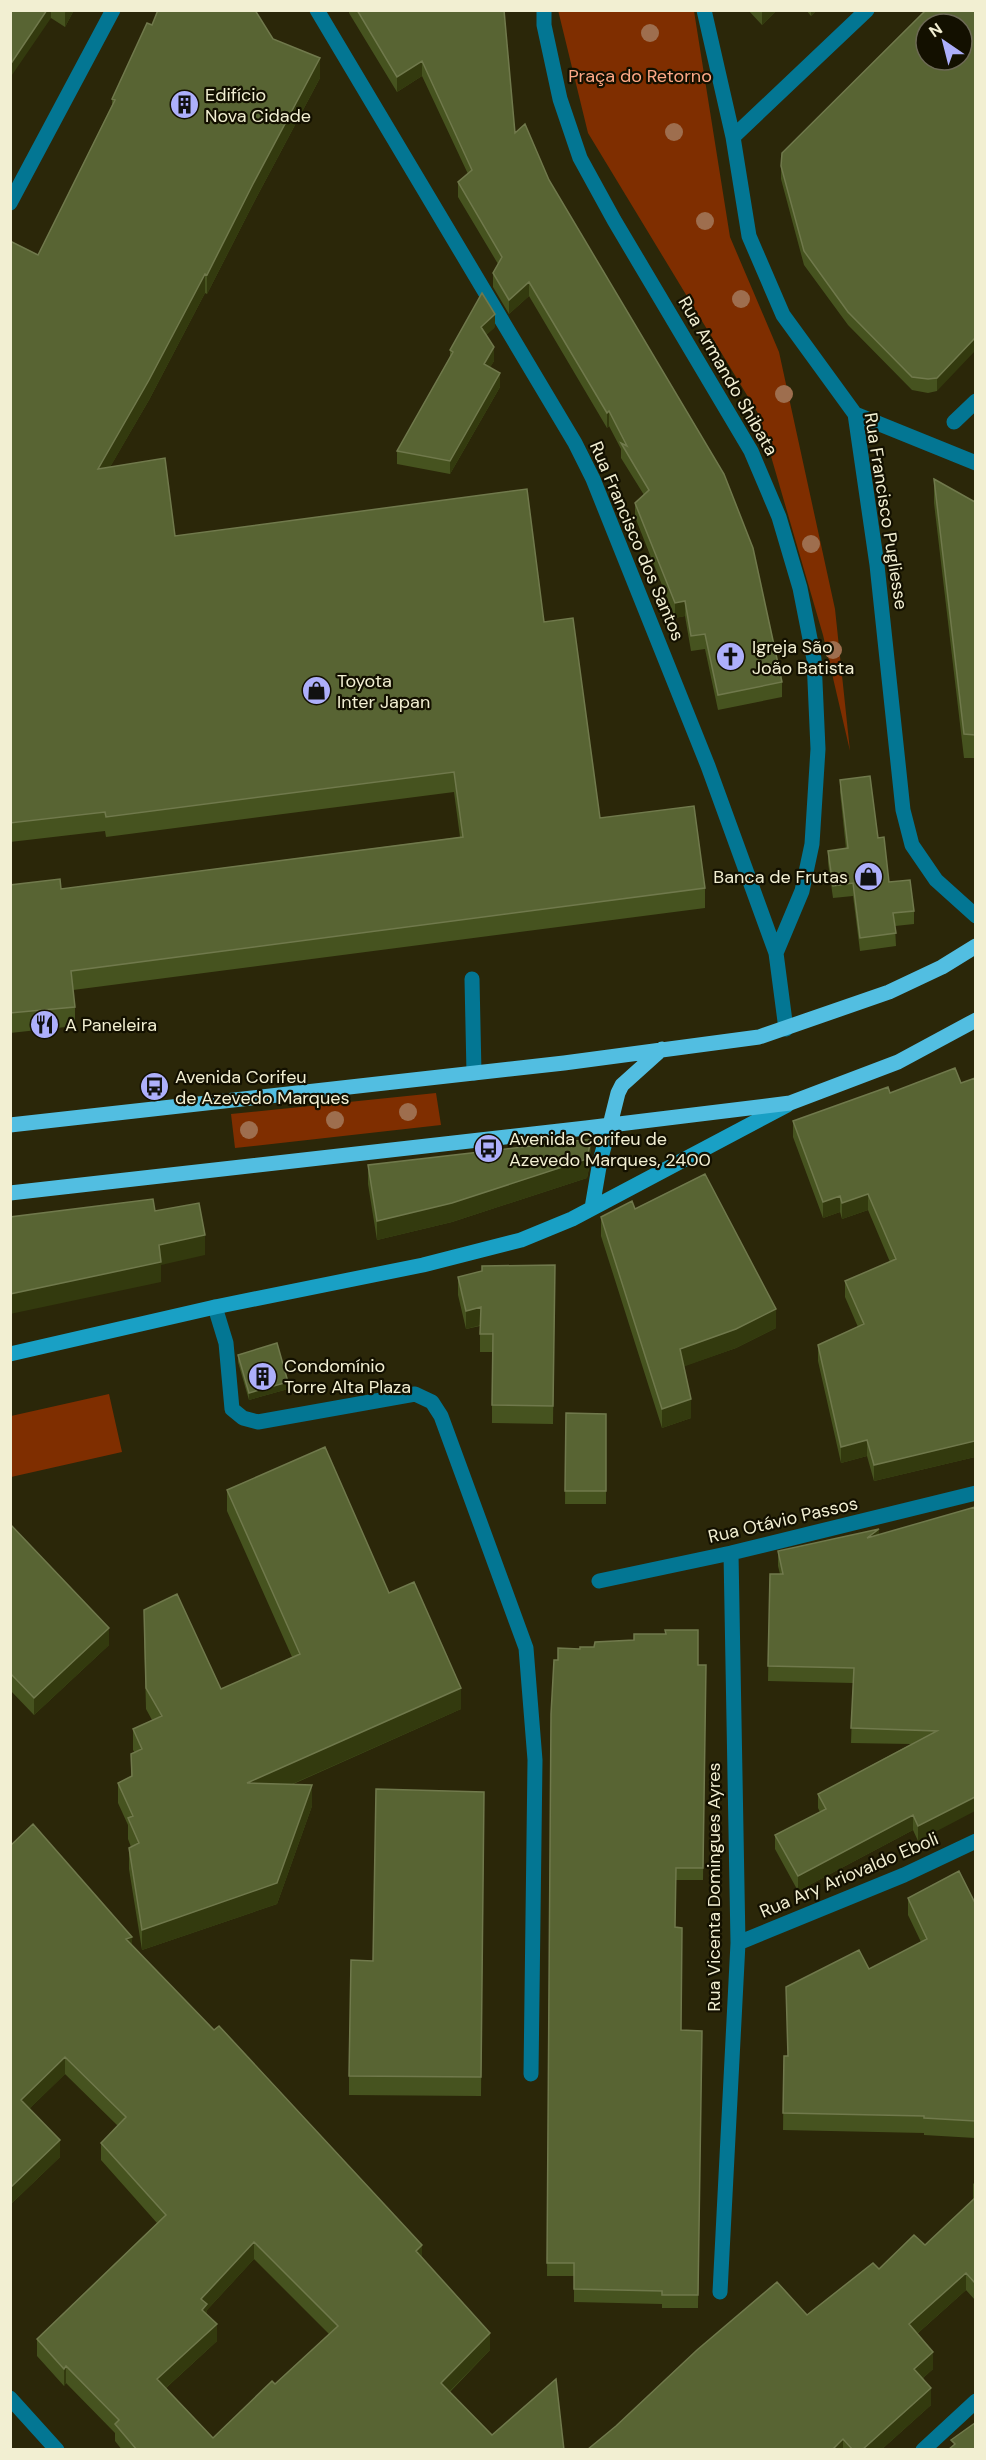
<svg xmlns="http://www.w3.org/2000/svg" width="986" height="2460" font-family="'DM Sans',sans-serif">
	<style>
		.green { fill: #7f2e00 }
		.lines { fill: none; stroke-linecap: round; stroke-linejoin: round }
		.lane { stroke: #037693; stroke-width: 15 }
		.street { stroke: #037693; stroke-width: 15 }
		.secondary { stroke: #19a0c5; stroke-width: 15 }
		.primary { stroke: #52bee1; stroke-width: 15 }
		.tree { fill: #9e6e4e }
		.wall { fill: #46531f; fill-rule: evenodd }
		.shaded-wall { fill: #333a0e }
		.building { fill: #586433; stroke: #70794c; stroke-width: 1.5; fill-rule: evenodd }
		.labels { text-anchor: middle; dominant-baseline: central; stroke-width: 4.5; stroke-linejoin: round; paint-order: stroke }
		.park-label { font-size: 18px; fill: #fda886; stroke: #131000 }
		.poi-label { font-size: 18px; fill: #f2efd2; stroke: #131000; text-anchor: start }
		.street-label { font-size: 18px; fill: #f2efd2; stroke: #131000 }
	</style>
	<rect width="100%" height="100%" fill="#2b2709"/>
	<path class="green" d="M558,10L694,11L730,237L779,352L835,609L850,751L823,635L759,415L588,133Z
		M436,1093L441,1125L235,1148L231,1114Z
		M109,1394L122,1452L11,1477V1416Z"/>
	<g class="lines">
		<path class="lane" d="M472,979L474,1073
			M215,1307L226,1343L232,1409L243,1418L258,1422L415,1394L432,1402L441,1416L526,1648L535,1760L531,2074"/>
		<path class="street" d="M317,10L575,443L593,479L708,766L776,953L786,1029
			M544,10V25L560,99L580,158L614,220L751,451L779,517L800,588L814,659L818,749L812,844L802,891L776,953
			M704,10L733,137L749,236L783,315L855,414L877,565L903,810L912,845L936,880L976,916
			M733,137L867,10
			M10,203L113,10
			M855,414L976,463
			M954,422L976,401
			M599,1581L731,1553L976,1493
			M738,1943L904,1875L976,1841
			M720,2292L738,1943L731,1553
			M10,2398L57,2450
			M923,2450L976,2401"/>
		<path class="secondary" d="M592,1208L600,1161L610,1125
			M10,1354L215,1307L423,1265L521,1240L572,1219L787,1105"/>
		<path class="primary" d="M10,1125L564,1063L759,1037L889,992L942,967L976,946
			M610,1125L618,1093L622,1085L662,1049
			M10,1193L586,1128L790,1103L898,1062L976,1020"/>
	</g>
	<g class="tree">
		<circle cx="650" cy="33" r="9"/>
		<circle cx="674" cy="132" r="9"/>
		<circle cx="705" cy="221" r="9"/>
		<circle cx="741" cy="299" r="9"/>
		<circle cx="784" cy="394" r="9"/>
		<circle cx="811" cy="544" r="9"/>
		<circle cx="833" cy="650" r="9"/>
		<circle cx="408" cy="1112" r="9"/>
		<circle cx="335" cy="1120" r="9"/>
		<circle cx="249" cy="1130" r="9"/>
	</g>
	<path class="wall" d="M10,10H74L65,27L51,18Z
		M349,10H504L515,133L549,180L782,682V697L718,710L705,649L691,651L685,616L675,618L635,517V503L644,495L621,458V449L609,426L607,428L529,296L509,314L493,287V273L498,264L458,197V182L468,174L422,76L397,92L349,13Z
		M748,10H777L762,25Z
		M806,10H817L811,16Z
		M975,10L937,391L928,393L912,390L848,325L804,265L781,179V166Z
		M152,25L273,39L320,78L253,204L207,294L205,293L149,400L110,467L175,536L544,622L600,818L705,888V908L73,990L75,1007V1026L10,1033V885L61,889L460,837L454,792L106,837L105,831L10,842V241L38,255L112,105V99Z
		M495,327L486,335L494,361L490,367L500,387L450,474L397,464V451L450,357V350Z
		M934,479L975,502V758H964L934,503Z
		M840,780L878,838L889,882L914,911V924L895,926L896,946L860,951L853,896L833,898L828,863V851L846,849L840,792Z
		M975,1078V1457L874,1481L867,1456L841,1463L818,1361V1345L858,1327L845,1297V1281L890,1262L868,1210L842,1219L840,1212L823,1218L793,1137V1121L890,1093L961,1083Z
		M591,1158L587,1178L452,1222L377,1240L368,1184V1165Z
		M635,1209L776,1328L736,1348L684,1366L691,1418L662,1428L601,1236V1217Z
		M555,1265L553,1424L492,1423V1352H480V1326L466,1329L458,1295V1277L482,1271Z
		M238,1355L288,1389L249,1400L238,1362Z
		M566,1413L606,1414V1504H565Z
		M227,1490L389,1593L461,1709L291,1785L312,1806L277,1904L142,1950L129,1869V1848L131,1847L128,1839V1825L118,1803V1783L131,1776V1754L135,1753L133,1750V1729L152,1720L146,1709L144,1631L221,1689L292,1657L227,1511Z
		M975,1507L918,1841L913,1830L798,1891L775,1849V1835L820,1812L818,1808V1794L911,1744L851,1743L853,1683L768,1681L770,1574H780L778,1566V1551L879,1535Z
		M10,1524L109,1645L34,1715L10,1690Z
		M580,1649L698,1665H706L703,1880H676L675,1927L681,2030L702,2031L698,2308H662V2304L574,2302V2276H547L551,1714L558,1660Z
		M484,1792L481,2096L349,2095V2076L373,1961Z
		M10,1846L132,1945L422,2257L490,2350L450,2392L492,2435L564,2450H122L115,2441V2433L66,2383L64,2386L37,2356V2339L157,2223L101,2160V2143L118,2126L65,2074L29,2109L60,2157L10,2205ZM254,2259L329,2334L275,2384L213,2438L166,2388L217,2341L207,2314V2310Z
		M908,1898L975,1903V2138L924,2135V2133L783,2130L784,2056H787L869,1969L921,1942L908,1915Z
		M975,2182V2300L966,2290L917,2334L933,2369L923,2378L931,2405L881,2450H587L807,2315L879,2269L925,2245L973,2200V2184Z"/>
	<path class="shaded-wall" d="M47,10H51V18L10,78V65Z
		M66,10H74L65,27V13Z
		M764,10H777L762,25V12Z
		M811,10H817L811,16Z
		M320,58V78L253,204L207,294V275L253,184Z
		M422,61V76L397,92V77Z
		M205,274V293L149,400L98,488V469Z
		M529,282V296L509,314V300Z
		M495,314V327L481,340V327Z
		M975,338V351L937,391V378Z
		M494,347V361L484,378V364Z
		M500,373V387L450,474V461Z
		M609,411V426L607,428V413Z
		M685,601V616L675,618V603Z
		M591,1139V1158L587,1178L452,1222L377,1240V1221Z
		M868,1194V1210L842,1219V1203Z
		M840,1196V1212L823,1218V1202Z
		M205,1235V1255L161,1265V1282L10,1314V1294L159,1245Z
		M481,1307V1325L466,1329V1311Z
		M776,1309V1328L736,1348L680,1368V1349Z
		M288,1382V1389L249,1400V1393Z
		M691,1399V1418L662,1428V1409Z
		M867,1440V1456L841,1463V1447Z
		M975,1441V1457L874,1481V1465Z
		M879,1529V1543L867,1538Z
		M109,1628V1645L34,1715V1698Z
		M461,1688V1709L247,1804V1783Z
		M312,1785V1806L277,1904L142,1950V1930Z
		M975,1797V1811L918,1841V1826Z
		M913,1815V1830L798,1891V1876Z
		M132,1937V1954L126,1939Z
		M65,2057V2074L21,2117V2100Z
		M60,2140V2157L10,2205V2188Z
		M254,2242V2259L207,2310V2321L202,2326L201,2299Z
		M422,2245V2262L416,2251Z
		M966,2273V2290L909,2341V2324Z
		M217,2324V2341L157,2396V2379Z
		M490,2333V2350L441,2400V2383Z
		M933,2352V2369L914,2386V2369Z
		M66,2366V2383L64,2386V2369Z
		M931,2388V2405L881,2450H862Z
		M843,2439V2450H832Z"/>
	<path class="building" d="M10,10H47L10,65Z
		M158,10H255L273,39L320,58L253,184L207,275L205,274L149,380L98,469L165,458L175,536L527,489L544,622L573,618L600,818L694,806L705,888L71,971L75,1007L10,1013V885L60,879L61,889L463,837L454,772L106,817L105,812L10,823V241L38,255L115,100L112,99L147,23L152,25Z
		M357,10H504L515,133L525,124L549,180L724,474L753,548L782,682L718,695L705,634L691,636L685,601L675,603L635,503L649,490L621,443L627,446L609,411L607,413L529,282L509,300L493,273L502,257L458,182L472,170L422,61L397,77Z
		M926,10H975V338L937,378L928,379L912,377L848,312L804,251L781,166L782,153ZM926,24H962V60H926Z
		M482,293L495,314L481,327L494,347L484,364L500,373L450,461L397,451L453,352L450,350Z
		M934,479L975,502V735L964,734Z
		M870,776L878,838L884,837L889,882L910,880L914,911L893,913L896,933L860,938L853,883L833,886L828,851L848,848L840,780Z
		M955,1068L961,1083L975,1078V1441L874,1465L867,1440L841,1447L818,1345L864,1324L845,1281L896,1259L868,1194L842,1203L840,1196L823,1202L793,1121L888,1087L890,1093Z
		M591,1139L587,1159L452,1203L377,1221L368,1165Z
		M705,1174L776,1309L736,1329L680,1349L691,1399L662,1409L601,1217L632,1201L635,1209Z
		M153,1199L155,1211L199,1203L205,1235L159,1245L161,1262L10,1294V1217Z
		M555,1265L553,1406L492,1405L493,1334H480L481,1307L466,1311L458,1277L482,1271V1266Z
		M277,1343L288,1382L249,1393L238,1355Z
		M566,1413L606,1414V1491H565Z
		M325,1447L389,1593L414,1582L461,1688L247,1783L312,1785L277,1883L142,1930L129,1848L139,1843L128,1818L133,1816L118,1783L132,1776L131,1754L142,1749L133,1729L162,1716L146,1688L144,1610L177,1594L221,1689L300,1654L227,1490Z
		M975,1507V1797L918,1826L913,1815L798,1876L775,1835L826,1809L818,1794L937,1731L851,1728L854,1668L768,1666L770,1574H783L778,1551L879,1529L867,1538Z
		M10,1524L109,1628L34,1698L10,1673Z
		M665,1630H698V1665H706L703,1868H676L675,1927L682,1928L681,2030L702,2031L698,2295H662V2291L574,2289V2263H547L551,1714L554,1660H558V1648L580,1649V1647H594L595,1642L634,1640V1634H666Z
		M376,1789L484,1792L481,2077L349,2076L351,1960L373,1961Z
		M33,1824L132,1937L126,1939L214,2030L219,2026L422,2245L416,2251L490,2333L441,2383L492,2435L556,2379L564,2450H137L115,2424L119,2420L66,2366L64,2369L37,2339L166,2215L101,2143L126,2117L65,2057L21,2100L60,2140L10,2188V1846ZM254,2242L338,2326L275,2384L272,2381L213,2438L157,2379L217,2324L202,2310L207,2304L201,2299Z
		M959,1871L975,1903V2121L924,2118V2116L783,2113L784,2056H788L786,1987L859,1950L869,1969L927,1939L908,1898Z
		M975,2198V2283L966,2273L909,2324L933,2352L914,2369L931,2388L862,2450H853L843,2439L832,2450H587L616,2426L697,2350L777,2282L807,2315L873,2263L879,2269L914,2235L925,2245Z
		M975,2423V2450H948L955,2444L951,2440Z"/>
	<defs>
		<symbol id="building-disc" viewBox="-11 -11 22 22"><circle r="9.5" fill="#adaffb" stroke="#131000"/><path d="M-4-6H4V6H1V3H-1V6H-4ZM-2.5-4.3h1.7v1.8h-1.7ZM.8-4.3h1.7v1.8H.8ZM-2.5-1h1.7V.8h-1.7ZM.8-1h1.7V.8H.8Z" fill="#111"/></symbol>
		<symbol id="church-disc" viewBox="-11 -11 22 22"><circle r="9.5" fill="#adaffb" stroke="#131000"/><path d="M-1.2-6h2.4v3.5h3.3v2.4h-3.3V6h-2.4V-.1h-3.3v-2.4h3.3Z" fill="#111"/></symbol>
		<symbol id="shop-disc" viewBox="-11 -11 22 22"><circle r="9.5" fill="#adaffb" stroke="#131000"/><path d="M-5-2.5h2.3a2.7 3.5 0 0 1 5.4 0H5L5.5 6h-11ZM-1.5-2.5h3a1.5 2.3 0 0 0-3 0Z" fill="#111"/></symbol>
		<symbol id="restaurant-disc" viewBox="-11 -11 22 22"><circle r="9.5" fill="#adaffb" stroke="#131000"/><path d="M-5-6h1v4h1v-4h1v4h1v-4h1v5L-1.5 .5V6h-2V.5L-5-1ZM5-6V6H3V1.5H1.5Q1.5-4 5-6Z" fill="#111"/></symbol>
		<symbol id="bus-disc" viewBox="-11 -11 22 22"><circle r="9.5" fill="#adaffb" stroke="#131000"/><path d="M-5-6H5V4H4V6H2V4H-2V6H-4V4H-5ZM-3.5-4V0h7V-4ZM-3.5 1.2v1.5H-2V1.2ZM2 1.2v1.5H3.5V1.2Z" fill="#111"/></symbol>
	</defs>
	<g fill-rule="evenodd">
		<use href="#building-disc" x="168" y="88" width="33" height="33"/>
		<use href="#church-disc" x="714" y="640" width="33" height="33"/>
		<use href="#shop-disc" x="300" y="674" width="33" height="33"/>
		<use href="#shop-disc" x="852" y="860" width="33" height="33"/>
		<use href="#restaurant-disc" x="28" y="1008" width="33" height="33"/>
		<use href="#bus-disc" x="138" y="1070" width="33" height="33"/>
		<use href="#bus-disc" x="472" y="1132" width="33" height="33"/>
		<use href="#building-disc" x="246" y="1360" width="33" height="33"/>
	</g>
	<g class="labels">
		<g class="park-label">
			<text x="640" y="76">Praça do Retorno</text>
		</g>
		<g class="poi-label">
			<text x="205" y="95">Edifício<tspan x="205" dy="21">Nova Cidade</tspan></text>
			<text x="752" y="647">Igreja São<tspan x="752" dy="21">João Batista</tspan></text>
			<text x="337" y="681">Toyota<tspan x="337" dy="21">Inter Japan</tspan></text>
			<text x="848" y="877" text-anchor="end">Banca de Frutas</text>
			<text x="65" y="1025">A Paneleira</text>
			<text x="175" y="1077">Avenida Corifeu<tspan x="175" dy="21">de Azevedo Marques</tspan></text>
			<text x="509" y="1139">Avenida Corifeu de<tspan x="509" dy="21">Azevedo Marques, 2400</tspan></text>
			<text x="284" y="1366">Condomínio<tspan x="284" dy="21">Torre Alta Plaza</tspan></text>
		</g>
		<g class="street-label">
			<text transform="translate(728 376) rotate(60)">Rua Armando Shibata</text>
			<text transform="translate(886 511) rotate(81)">Rua Francisco Pugliesse</text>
			<text transform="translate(637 541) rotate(67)">Rua Francisco dos Santos</text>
			<text transform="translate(783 1520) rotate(-13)">Rua Otávio Passos</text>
			<text transform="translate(849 1875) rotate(-23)">Rua Ary Ariovaldo Eboli</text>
			<text transform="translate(714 1887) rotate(-90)">Rua Vicenta Domingues Ayres</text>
		</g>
	</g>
	<rect width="986" height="2460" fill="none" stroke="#f2efd2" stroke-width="24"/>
	<g transform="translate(944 42) rotate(325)"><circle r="28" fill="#131000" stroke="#6c6954" stroke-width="1.5"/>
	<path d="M0-4.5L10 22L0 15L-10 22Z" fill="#adaffb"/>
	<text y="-9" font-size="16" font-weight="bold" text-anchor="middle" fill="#f2efd2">N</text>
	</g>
</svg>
